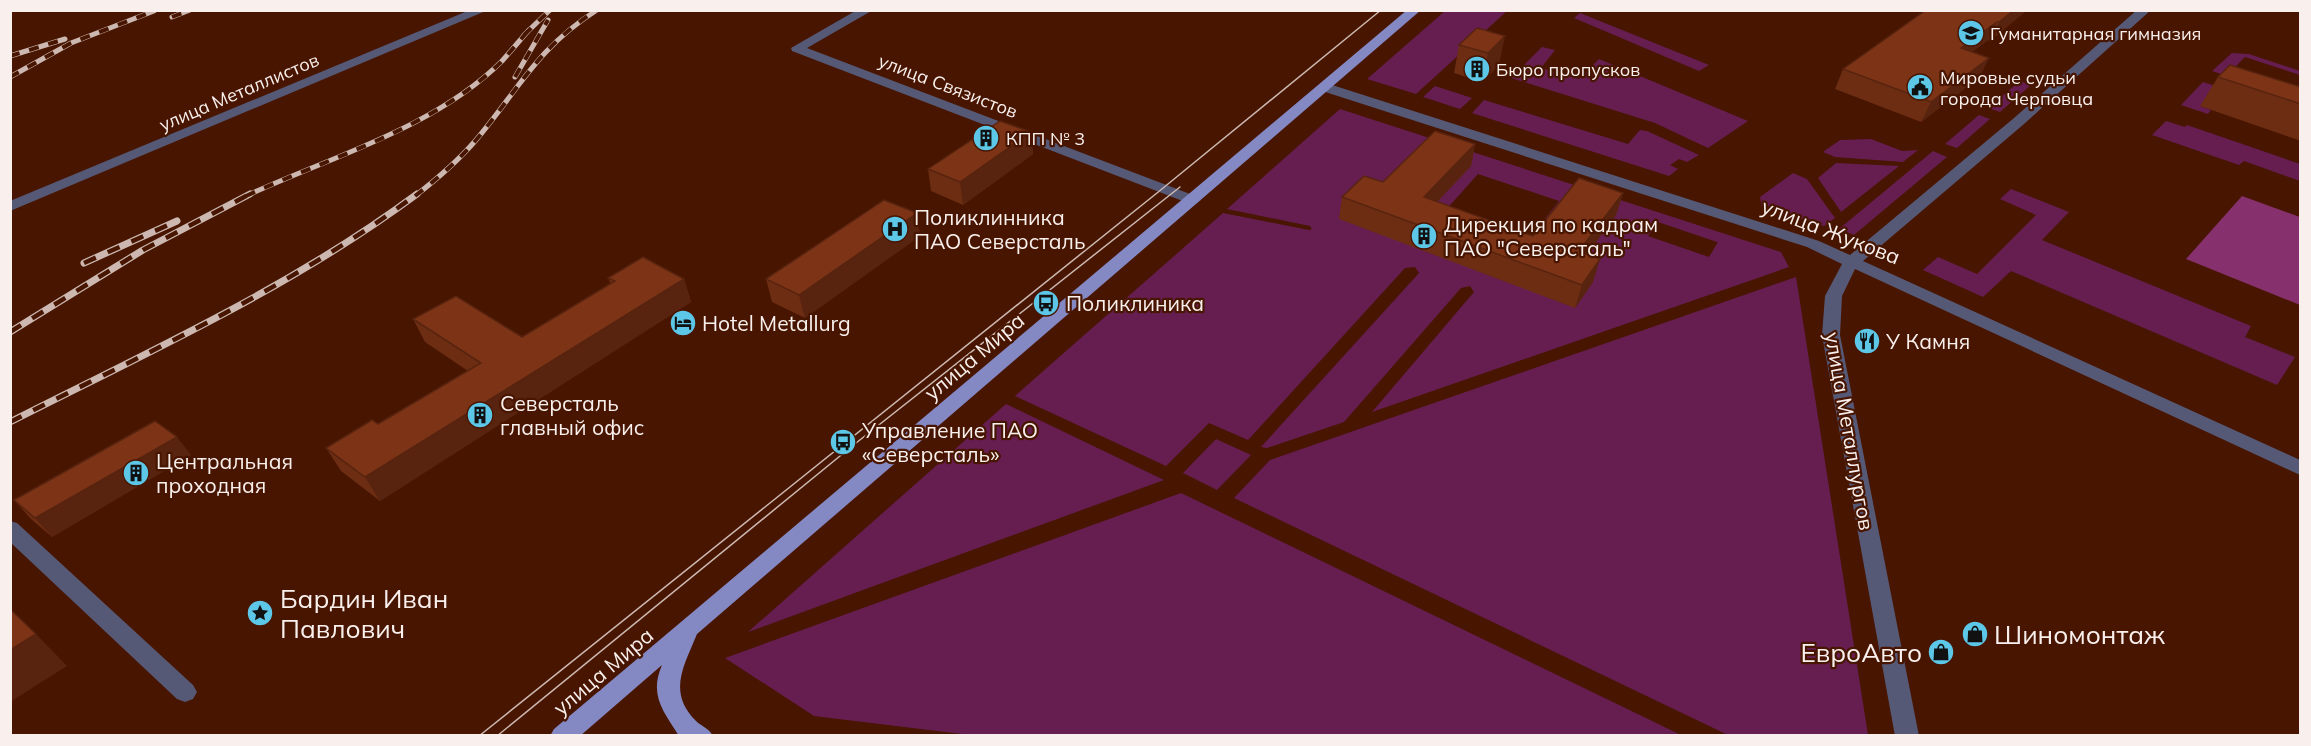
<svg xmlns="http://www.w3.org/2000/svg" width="2311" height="746" font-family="Mulish,sans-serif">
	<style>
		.green { fill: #661e51; fill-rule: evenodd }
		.forest { fill: #86306d }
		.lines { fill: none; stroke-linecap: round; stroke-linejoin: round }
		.minor { fill: #565976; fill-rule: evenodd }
		.major { fill: #8488c3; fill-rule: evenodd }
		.tram { stroke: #ccb8b1; stroke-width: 1.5 }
		.rail-far1-casing { stroke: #ccb8b1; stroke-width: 5 }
		.rail-casing { stroke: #ccb8b1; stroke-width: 7 }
		.rail-far1 { stroke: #481501; stroke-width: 4; stroke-dasharray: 10; stroke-linecap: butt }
		.rail { stroke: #481501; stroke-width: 4.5; stroke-dasharray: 13; stroke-linecap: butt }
		.wall { fill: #6c2d13 }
		.shaded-wall { fill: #58240f }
		.building { fill: #7d3416; stroke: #58240f; stroke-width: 1.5 }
		.labels { text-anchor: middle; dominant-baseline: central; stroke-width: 4.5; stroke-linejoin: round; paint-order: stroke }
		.far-poi-label { font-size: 18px; fill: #f9f0ed; stroke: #481501; text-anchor: start }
		.far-street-label { font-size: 18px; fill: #f9f0ed; stroke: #481501 }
		.poi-label { font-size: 21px; fill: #f9f0ed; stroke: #481501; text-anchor: start }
		.street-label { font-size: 21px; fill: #f9f0ed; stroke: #481501 }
		.near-poi-label { font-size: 26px; fill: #f9f0ed; stroke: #481501; text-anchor: start }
	</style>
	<rect width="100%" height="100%" fill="#481501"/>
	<path class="green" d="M1445,11H1507L1416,94L1367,79Z
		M1580,13L1709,65L1699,71L1574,18Z
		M1542,47L1555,50L1541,68L1579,79L1599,59L1748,121L1708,148L1655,123L1511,78Z
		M2232,53L2249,54L2300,71V75L2245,57L2234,68L2277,93L2212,71Z
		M2020,81L2031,85L2000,112L1988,108Z
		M2203,82L2267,103L2200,106L2211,110L2208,114L2181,105Z
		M1435,86L1472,98L1460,109L1423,97Z
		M1484,100L1628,144L1640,130L1647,131L1699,155L1687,162L1679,159L1670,165L1678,169L1669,176L1472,113Z
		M1340,109L1781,252L1789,267L1372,412L1474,292L1470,286L1461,288L1344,422L1267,448L1261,447L1419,273L1415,267L1405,268L1248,440L1209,423L1166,466L1015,396L1223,213L1309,230L1312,229L1310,226L1227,209ZM1478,174L1559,201L1527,242L1444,212ZM1658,222L1717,242H1718L1709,257L1648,236Z
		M1979,115L1990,119L1957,148L1945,144Z
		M2166,121L2185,127L2187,125L2300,164V181L2244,161L2239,165L2152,135Z
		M1871,139L1902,151L1918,150L1903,162L1835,157L1823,152L1840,140Z
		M1933,151L1947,157L1854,235L1839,229Z
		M1836,163L1899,166L1841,212L1818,178Z
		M1793,173L1807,179L1835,218L1824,226L1762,207L1760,197Z
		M2011,189L2069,212L2042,240L2251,326L2245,337L2295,357L2277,385L2011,271L1983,297L1923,270L1938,257L1977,274L2036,215L2000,199Z
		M1796,277L1868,735H1728L1234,498L1270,460Z
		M1006,404L1164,480L748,632Z
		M1216,439L1251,455L1217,490L1183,473Z
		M1181,493L1681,735H970L814,716L725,658Z"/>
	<path class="forest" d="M2242,196L2300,217V305L2186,259Z"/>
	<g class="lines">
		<path class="minor" d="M470,10H488L10,211V201Z
			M857,10H873L807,48L1198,197L1201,200L1193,205L1188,203L792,51L791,48Z
			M2137,10H2151L2024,124L1863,261L2300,460V475L1855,269L1842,296L1840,335L1919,736H1895L1822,335L1825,296L1842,264L1807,247L1319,90L1317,87L1324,83L1329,84L1819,241L1850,255L2014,118Z
			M10,521L17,523L193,685L197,692L193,699L185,702L177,699L10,542Z"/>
		<path class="major" d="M1407,10H1421L697,634C684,666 667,692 696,721C702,727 708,727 713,736H679C663,711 649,695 662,665L580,736H550L554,729Z"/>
		<path class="tram" d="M479,736L1157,193L1381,10
			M497,736L851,447L1180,187"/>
		<defs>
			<path id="rail-far1" d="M172,17L190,10
				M524,35L550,10
				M10,56L65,39
				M10,77L71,43L154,11
				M515,77L548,20
				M246,196C330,157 435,128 502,61C511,51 520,40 529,30
				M415,196C437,179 458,161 476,140C519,89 537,48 597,10"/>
			<path id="rail" d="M84,263L177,221
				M10,332L143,250L250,194
				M10,422C148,352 292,287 417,194"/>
		</defs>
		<use href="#rail-far1" class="rail-far1-casing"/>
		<use href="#rail" class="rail-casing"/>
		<use href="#rail-far1" class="rail-far1"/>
		<use href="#rail" class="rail"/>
	</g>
	<path class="wall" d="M2027,10L1990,41L1988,40L1972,52L1980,77L1921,122L1835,89L1843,69Z
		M1477,28L1499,65L1482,82L1454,73L1459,45Z
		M2218,77L2301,87V141L2200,106Z
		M1031,132L1033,154L963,205L931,191L928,169Z
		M1475,144L1471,166L1437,202L1533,236L1623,193L1616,215L1587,254L1593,282L1575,308L1339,219L1342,197L1383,182Z
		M917,213L920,236L805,318L772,302L766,279Z
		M608,278L684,279L691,302L380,501L341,471L326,448L378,424L468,371L425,342L413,319L522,337L611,284Z
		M191,455L52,537L31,519L14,500Z"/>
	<path class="shaded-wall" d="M2014,10H2027L1990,41L1999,22Z
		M1997,22L1988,40L1952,67L1961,48Z
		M1505,36L1499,65L1482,82L1488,53Z
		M1989,58L1980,77L1921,122L1931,102Z
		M1031,132L1033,154L963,205L960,182Z
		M1475,144L1471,166L1420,220L1424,197Z
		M1623,193L1616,215L1573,274L1579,251Z
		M917,213L920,236L805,318L799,295Z
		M1600,259L1593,282L1575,308L1582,285Z
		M684,279L691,302L380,501L365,477Z
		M177,437L191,455L52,537L35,518Z
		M36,634L67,666L10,702V650Z"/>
	<path class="building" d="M1926,10H2014L1999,22H1997L1961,48L1989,58L1931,102L1843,69Z
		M1477,28L1505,36L1488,53L1459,45Z
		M2230,65L2301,87V104L2218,77Z
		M1000,121L1031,132L960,182L928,169Z
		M1435,131L1475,144L1424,197L1533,236L1579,178L1623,193L1579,251L1600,259L1582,285L1342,197L1364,176L1383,182Z
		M884,200L917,213L799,295L766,279Z
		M643,257L684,279L365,477L326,448L372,420L378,424L481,363L413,319L456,296L522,337L615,281L608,278Z
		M155,421L177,437L35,518L14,500Z
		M10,609L36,634L10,650Z"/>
	<defs>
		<symbol id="school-disc" viewBox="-11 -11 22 22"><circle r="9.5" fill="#5dc7e8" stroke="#481501"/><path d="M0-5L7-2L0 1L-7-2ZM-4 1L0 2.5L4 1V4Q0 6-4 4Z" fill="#111"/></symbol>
		<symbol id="building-disc" viewBox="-11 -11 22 22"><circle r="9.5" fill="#5dc7e8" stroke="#481501"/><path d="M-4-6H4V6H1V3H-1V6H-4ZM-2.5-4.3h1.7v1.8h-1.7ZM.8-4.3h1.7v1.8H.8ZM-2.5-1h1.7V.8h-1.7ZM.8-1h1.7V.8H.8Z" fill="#111"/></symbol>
		<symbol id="civic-disc" viewBox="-11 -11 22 22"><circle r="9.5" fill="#5dc7e8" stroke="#481501"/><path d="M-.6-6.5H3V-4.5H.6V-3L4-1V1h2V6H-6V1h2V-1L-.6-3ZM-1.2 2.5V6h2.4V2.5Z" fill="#111"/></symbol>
		<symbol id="hospital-disc" viewBox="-11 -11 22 22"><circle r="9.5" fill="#5dc7e8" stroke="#481501"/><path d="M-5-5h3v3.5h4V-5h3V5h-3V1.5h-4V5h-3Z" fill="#111"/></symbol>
		<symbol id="bus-disc" viewBox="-11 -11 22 22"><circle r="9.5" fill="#5dc7e8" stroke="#481501"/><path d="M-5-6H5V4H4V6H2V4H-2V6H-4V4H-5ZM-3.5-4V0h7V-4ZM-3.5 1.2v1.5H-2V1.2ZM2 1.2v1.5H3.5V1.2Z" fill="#111"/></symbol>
		<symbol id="hotel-disc" viewBox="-11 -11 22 22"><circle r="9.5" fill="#5dc7e8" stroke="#481501"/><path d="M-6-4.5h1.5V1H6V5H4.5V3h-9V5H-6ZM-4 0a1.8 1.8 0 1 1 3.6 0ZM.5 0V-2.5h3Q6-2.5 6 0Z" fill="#111"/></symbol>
		<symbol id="restaurant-disc" viewBox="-11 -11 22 22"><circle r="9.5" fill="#5dc7e8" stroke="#481501"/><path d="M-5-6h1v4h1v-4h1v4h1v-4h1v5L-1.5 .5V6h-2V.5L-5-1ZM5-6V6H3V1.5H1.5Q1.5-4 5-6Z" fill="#111"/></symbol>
		<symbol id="sight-disc" viewBox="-11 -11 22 22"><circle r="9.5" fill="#5dc7e8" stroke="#481501"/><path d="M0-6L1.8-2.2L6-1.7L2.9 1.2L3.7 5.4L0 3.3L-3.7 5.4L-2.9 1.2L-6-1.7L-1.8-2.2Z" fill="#111"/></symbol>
		<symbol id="shop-disc" viewBox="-11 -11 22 22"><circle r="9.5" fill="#5dc7e8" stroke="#481501"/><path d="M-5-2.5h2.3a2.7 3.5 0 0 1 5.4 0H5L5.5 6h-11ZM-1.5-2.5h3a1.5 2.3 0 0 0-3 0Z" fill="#111"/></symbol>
	</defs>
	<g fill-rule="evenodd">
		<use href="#school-disc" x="1956" y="18" width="30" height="30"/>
		<use href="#building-disc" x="1462" y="54" width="30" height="30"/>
		<use href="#civic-disc" x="1905" y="72" width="30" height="30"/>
		<use href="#building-disc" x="971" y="123" width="30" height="30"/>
		<use href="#hospital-disc" x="880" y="214" width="30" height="30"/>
		<use href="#building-disc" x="1409" y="221" width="30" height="30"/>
		<use href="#bus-disc" x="1031" y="288" width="30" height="30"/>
		<use href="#hotel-disc" x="668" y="308" width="30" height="30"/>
		<use href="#restaurant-disc" x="1852" y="326" width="30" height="30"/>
		<use href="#building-disc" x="465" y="400" width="30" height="30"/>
		<use href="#bus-disc" x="828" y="427" width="30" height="30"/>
		<use href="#building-disc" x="121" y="458" width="30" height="30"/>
		<use href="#sight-disc" x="245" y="598" width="30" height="30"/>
		<use href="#shop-disc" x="1960" y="619" width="30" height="30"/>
		<use href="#shop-disc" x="1926" y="637" width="30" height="30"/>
	</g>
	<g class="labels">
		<g class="far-poi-label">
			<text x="1990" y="33">Гуманитарная гимназия</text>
			<text x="1496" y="69">Бюро пропусков</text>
			<text x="1940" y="77">Мировые судьи<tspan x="1940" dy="21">города Черповца</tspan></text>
			<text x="1006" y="138">КПП № 3</text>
		</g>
		<g class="far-street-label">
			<text transform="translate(948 86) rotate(21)">улица Связистов</text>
			<text transform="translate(239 92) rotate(-23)">улица Металлистов</text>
		</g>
		<g class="poi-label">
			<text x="914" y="217">Поликлинника<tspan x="914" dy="24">ПАО Северсталь</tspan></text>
			<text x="1444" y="224">Дирекция по кадрам<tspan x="1444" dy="24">ПАО "Северсталь"</tspan></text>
			<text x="1066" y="303">Поликлиника</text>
			<text x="702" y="323">Hotel Metallurg</text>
			<text x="1886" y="341">У Камня</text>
			<text x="500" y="403">Северсталь<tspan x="500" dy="24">главный офис</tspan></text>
			<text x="862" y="430">Управление ПАО<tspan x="862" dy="24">«Северсталь»</tspan></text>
			<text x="156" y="461">Центральная<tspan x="156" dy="24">проходная</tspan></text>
		</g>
		<g class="street-label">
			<text transform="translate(1831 231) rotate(21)">улица Жукова</text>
			<text transform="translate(974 356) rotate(-40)">улица Мира</text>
			<text transform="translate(1850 431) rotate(80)">улица Металлургов</text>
			<text transform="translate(603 671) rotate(-40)">улица Мира</text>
		</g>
		<g class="near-poi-label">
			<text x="280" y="598">Бардин Иван<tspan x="280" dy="30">Павлович</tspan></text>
			<text x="1994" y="634">Шиномонтаж</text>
			<text x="1922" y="652" text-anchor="end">ЕвроАвто</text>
		</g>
	</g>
	<rect width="2311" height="746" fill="none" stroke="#f9f0ed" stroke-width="24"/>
</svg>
